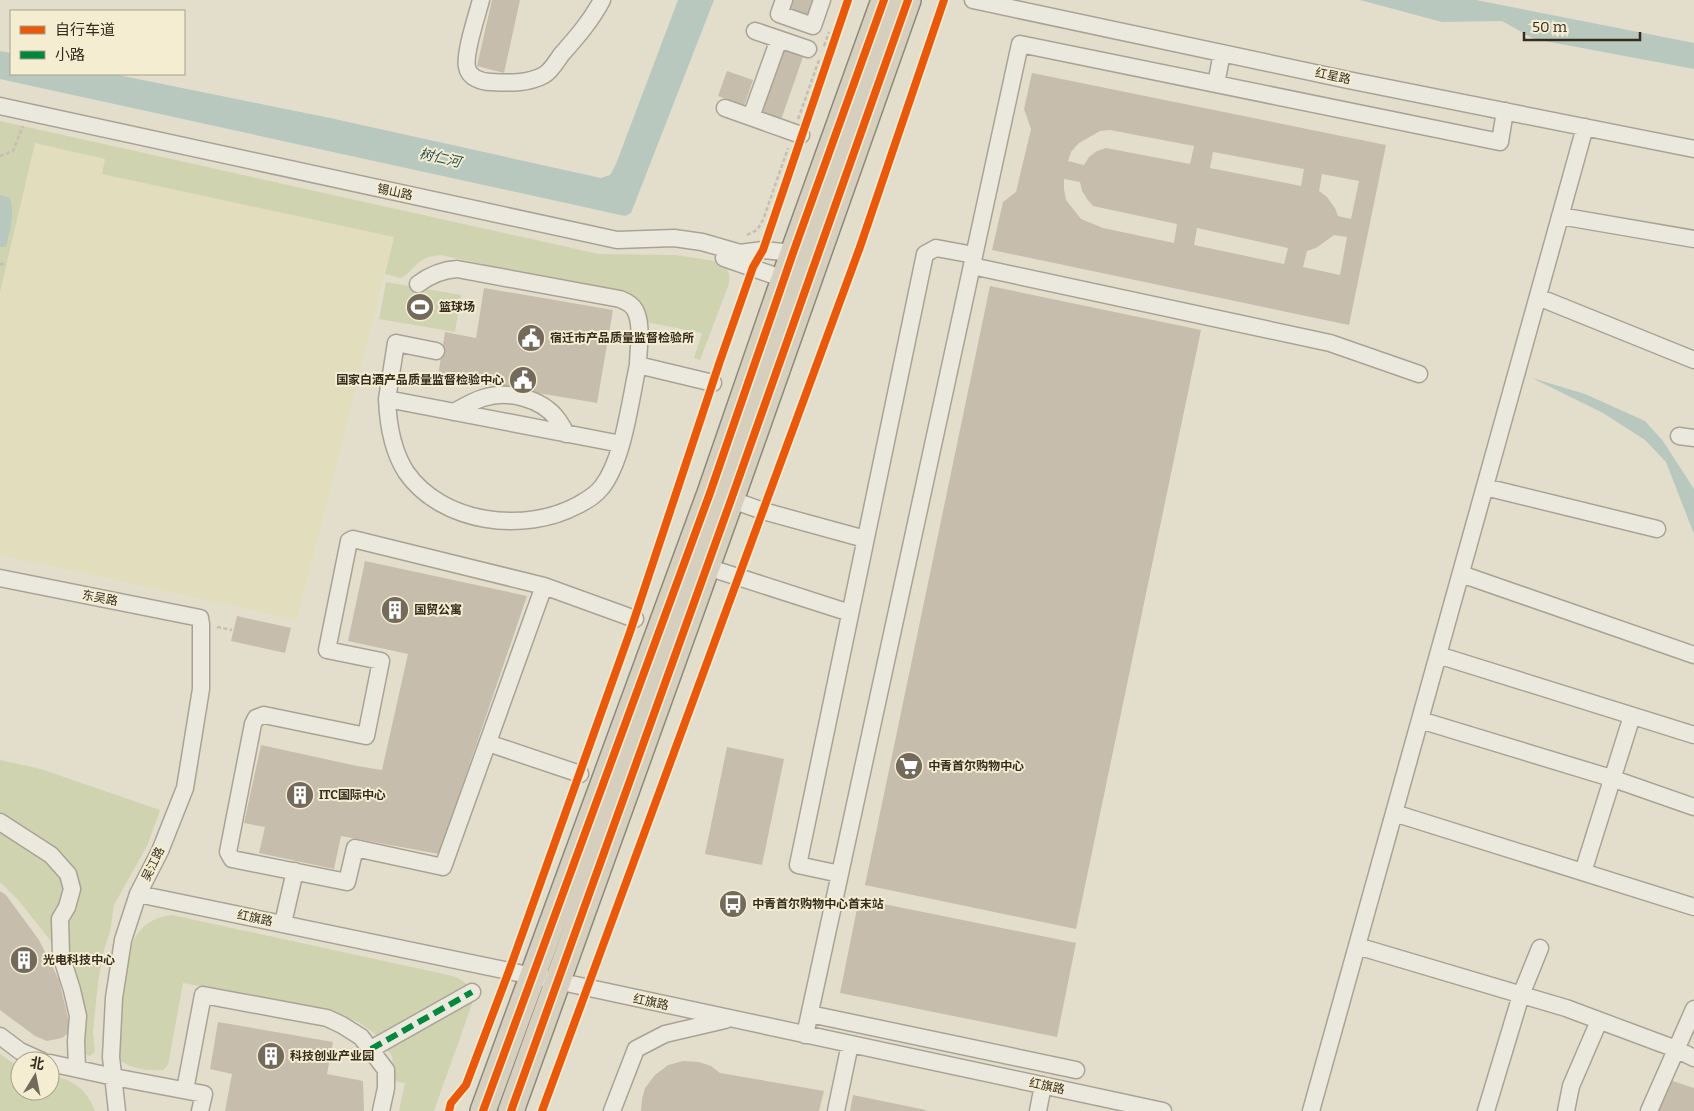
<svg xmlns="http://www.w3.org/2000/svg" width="1694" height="1111" font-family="Bitter,'Noto Sans SC',serif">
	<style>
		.farmland { fill: #e2debd }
		.green { fill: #cfd3af }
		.water { fill: #b8c8bf }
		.building { fill: #c6bdad; fill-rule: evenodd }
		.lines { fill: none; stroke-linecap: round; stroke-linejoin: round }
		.minor-casing { stroke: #a8a395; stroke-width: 19 }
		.highway-casing { stroke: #8d887c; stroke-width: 28 }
		.path { stroke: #c4bfb4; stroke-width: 2.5; stroke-dasharray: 4 2.5; stroke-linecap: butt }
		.minor { stroke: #ebe8de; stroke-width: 16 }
		.highway { stroke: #d6cfbd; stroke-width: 25 }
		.quiet { stroke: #00873e; stroke-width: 6; stroke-dasharray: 12 6; stroke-linecap: butt }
		.cycleway-casing { stroke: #f4edd2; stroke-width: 11 }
		.cycleway { stroke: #e8590c; stroke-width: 8 }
		.labels { text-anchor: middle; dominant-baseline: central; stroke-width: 4; stroke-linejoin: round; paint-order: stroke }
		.street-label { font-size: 12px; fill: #362c1e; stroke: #f4edd2 }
		.poi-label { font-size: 12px; font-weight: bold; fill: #362c1e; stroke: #f4edd2; text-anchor: start }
		.water-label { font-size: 14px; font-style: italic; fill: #2e5455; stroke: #f4edd2 }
	</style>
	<rect width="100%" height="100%" fill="#e3decc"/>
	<path class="farmland" d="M35,143L105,159L102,174L394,237L297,620L0,555V292Z"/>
	<path class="green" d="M0,121L599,254L676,255L721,262C729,269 730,275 729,284L700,360L694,358L702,333L646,322C644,305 641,300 624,295L441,255L428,257L419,262L406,275L401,278L385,274L394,237L102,174L105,159L35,143L0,292Z
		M386,282L461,295L455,332L379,319Z
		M0,760L41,769L160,810L147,846L114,905L110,932L104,950L98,982L93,1031L95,1052L90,1056L83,1054L74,970L19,901L0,882Z
		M172,915L453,976C466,981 472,987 473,1001L434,1111H399L405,1083L394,1081L392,1056L374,1033L360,1023L328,1010L183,983L168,1065L163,1070C149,1071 129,1069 119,1059C119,1037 121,1015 123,994C126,958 129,920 172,915Z
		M0,1054L20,1068V1091H50V1076C73,1078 87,1090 95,1111H0Z"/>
	<path class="water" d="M678,0H714L631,213L625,216L0,79V51L11,53V74H113L330,118L601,178L610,175L616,164Z
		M1360,0H1476L1694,43V69L1534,39L1502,21L1442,22Z
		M0,195L10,198C15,214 10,230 6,247H0Z
		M1532,378L1585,394L1645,421L1663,441L1694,489V534L1666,462L1645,440L1603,413Z"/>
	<path class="building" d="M492,0H520L504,73L477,66Z
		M790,0H817L809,20L785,12Z
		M784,47L804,54L781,120L761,112Z
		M727,71L753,80L744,106L718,96Z
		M1032,73L1386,145L1349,325L992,250L1003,202L1016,192L1031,129L1024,109ZM1110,130L1194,146L1190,164L1106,148L1097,151L1089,157L1084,165L1068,161L1071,152L1079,143L1100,131ZM1213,152L1304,169L1301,186L1210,168ZM1322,174L1359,181L1351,219L1338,216L1335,208L1327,197L1319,191ZM1064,179L1080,182L1082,191L1087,199L1093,206L1177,224L1174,243L1103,228L1081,219L1066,200L1064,189ZM1197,228L1288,248L1284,264L1194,245ZM1334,235L1347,237L1340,275L1303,267L1307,251L1316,248Z
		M990,286L1201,330L1076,929L865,885Z
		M484,288L613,310L597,403L438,376L445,332L476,338Z
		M365,561L527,596L439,854L341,836L334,869L259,853L265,827L244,823L261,745L357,766L382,770L408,654L348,641Z
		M237,616L291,628L285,653L231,641Z
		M727,747L784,759L762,865L705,854Z
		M0,891L6,895L39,940L59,980L71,1031L62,1038L47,1041L35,1036L0,1010Z
		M859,899L1076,943L1057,1037L840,993Z
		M218,1022L333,1042L327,1074L363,1081L364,1111H225L232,1074L210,1069Z
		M683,1061L699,1062L711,1066L720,1073L824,1091L819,1111H641L642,1099L645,1088L655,1075L668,1065Z
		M1667,1079L1694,1088V1111H1656Z
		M853,1095L926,1110L925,1111H850Z"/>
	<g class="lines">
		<defs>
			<path id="minor" d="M481,0C477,15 464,54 467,67C469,78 482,82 491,82C508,83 528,84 544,75C551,71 556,62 561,55C576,38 591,21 602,0
				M784,0L779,14L813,26L822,0
				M973,0L1348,80L1694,149
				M755,31L808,49
				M1216,84L1222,53
				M0,106L617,240L674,238L702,242L740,253L763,250L793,253
				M725,108L801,135
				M751,117L779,39
				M1560,216L1694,239
				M724,258L784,279
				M972,266L1330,343L1419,374
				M418,284C430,275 441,270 457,269L620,299C625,301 632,304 635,310C643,325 638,349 638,365
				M1538,297L1694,360
				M387,399L396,343L436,351
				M454,412C463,407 473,401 483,398C508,390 542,398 558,420C561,424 564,429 566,434
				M1679,436L1694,438
				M621,444L387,399C388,425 392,450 406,472C442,524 525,534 578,505C587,500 595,496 602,487C624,458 630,401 638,365L713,383
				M1485,487L1657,529
				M724,497L763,511L865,539
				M707,567L850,613
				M1461,574L1694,655
				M0,578L200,618L201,624V689L185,788L160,851L138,894L123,940L114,998L111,1057L117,1111
				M544,586L443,867L355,848L347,882L232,859L228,852L253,724L256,718L264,715L366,736L381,661L327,650L349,541L353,539L544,586L635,619
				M1438,655L1694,735
				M1420,720L1611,778L1694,807
				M488,743L580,774
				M1394,813L1694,907
				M0,822L51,855L68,874L72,889L67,907L60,919L61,955L72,990L78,1016L76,1041L77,1068
				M1583,872L1632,716
				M840,874L798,865L925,254L936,248L974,255
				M138,894L557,981L1163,1111
				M283,923L295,871
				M1357,946L1566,1008L1676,1049L1694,1058
				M810,1014L1076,1070
				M805,1035L1020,44L1500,142L1505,111
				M0,1036L20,1051L42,1061
				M371,1049L472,992
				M50,1063L114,1077L204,1094L200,1111
				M185,1090L203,995L327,1018L342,1025L361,1037L386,1070V1088L381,1111
				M612,1111L636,1049L665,1034L725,1020
				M836,1111L850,1044
				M1038,1111L1043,1085
				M1311,1111L1585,127
				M1486,1111L1521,995L1540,948
				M1566,1111L1571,1086L1599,1021
				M1649,1111L1694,1009"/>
			<path id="highway" d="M483,1111L710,493L793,253L884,0
				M511,1111L731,500L908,0"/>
		</defs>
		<use href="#minor" class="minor-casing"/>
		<use href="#highway" class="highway-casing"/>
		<path class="path" d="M824,46L829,32
			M798,119L819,60
			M0,156L13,151L23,126
			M747,235L757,230L763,220L788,148
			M0,264H4
			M217,627L232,630"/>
		<use href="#minor" class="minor"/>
		<use href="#highway" class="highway"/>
		<path class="quiet" d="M371,1049L472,992"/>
		<defs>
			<path id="cycleway" d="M449,1111L451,1103L466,1085L509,971L630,632L720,361L753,267L763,250L848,0
				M483,1111L710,493L793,253L884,0
				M511,1111L731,500L908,0
				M542,1111L860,247L944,0"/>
		</defs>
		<use href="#cycleway" class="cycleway-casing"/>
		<use href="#cycleway" class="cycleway"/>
	</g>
	<defs>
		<symbol id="stadium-disc" viewBox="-11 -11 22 22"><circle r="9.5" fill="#736a5b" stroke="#f4edd2"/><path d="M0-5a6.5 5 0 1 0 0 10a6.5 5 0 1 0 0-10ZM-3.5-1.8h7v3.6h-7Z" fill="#fff"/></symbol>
		<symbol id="civic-disc" viewBox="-11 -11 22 22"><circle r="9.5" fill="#736a5b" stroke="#f4edd2"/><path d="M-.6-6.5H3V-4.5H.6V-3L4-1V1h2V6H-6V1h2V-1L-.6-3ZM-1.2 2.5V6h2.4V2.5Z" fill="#fff"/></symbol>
		<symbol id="building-disc" viewBox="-11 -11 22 22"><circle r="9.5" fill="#736a5b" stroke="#f4edd2"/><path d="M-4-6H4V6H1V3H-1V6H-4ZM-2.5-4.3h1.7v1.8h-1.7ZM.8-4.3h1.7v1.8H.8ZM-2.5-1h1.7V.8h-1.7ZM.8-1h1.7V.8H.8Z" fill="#fff"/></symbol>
		<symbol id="supermarket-disc" viewBox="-11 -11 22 22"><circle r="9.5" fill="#736a5b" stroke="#f4edd2"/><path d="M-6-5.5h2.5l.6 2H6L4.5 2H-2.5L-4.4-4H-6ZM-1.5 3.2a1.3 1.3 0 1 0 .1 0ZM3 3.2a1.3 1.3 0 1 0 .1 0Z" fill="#fff"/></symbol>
		<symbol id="bus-disc" viewBox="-11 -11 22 22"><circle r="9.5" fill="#736a5b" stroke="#f4edd2"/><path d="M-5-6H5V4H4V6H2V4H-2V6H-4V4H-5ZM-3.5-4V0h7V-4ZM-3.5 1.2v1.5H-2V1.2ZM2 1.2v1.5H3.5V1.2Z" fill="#fff"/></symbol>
	</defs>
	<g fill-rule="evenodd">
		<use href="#stadium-disc" x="404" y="291" width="32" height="32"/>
		<use href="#civic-disc" x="515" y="322" width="32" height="32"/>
		<use href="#civic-disc" x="507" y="364" width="32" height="32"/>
		<use href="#building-disc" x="379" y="594" width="32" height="32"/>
		<use href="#supermarket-disc" x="893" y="750" width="32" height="32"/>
		<use href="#building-disc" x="284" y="779" width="32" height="32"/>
		<use href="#bus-disc" x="717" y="888" width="32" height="32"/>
		<use href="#building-disc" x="8" y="944" width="32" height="32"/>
		<use href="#building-disc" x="255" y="1040" width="32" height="32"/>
	</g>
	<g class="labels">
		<g class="street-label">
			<text transform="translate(1333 76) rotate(12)">红星路</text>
			<text transform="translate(395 192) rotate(12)">锡山路</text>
			<text transform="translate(100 598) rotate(11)">东吴路</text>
			<text transform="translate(153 864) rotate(-64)">吴江路</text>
			<text transform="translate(255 918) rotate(12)">红旗路</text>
			<text transform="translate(651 1002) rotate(12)">红旗路</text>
			<text transform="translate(1047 1086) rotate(12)">红旗路</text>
		</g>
		<g class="poi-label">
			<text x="439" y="307">篮球场</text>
			<text x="550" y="338">宿迁市产品质量监督检验所</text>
			<text x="504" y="380" text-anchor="end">国家白酒产品质量监督检验中心</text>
			<text x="414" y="610">国贸公寓</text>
			<text x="928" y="766">中青首尔购物中心</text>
			<text x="319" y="795">ITC国际中心</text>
			<text x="752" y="904">中青首尔购物中心首末站</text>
			<text x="43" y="960">光电科技中心</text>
			<text x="290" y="1056">科技创业产业园</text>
		</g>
		<g class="water-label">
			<text transform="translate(440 158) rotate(13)">树仁河</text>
		</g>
	</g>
	<rect x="10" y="10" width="175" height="65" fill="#f4edd2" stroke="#a8a08a"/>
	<rect x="20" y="26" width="25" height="8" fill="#e8590c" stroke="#a8a08a"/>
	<text x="55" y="35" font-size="15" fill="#362c1e">自行车道</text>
	<rect x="20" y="51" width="25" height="8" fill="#00873e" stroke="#a8a08a"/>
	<text x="55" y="60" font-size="15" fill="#362c1e">小路</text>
	<g transform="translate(35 1076) rotate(10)"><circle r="24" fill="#f4edd2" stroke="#a8a08a"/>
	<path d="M0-4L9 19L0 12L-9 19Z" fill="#736a5b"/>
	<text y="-8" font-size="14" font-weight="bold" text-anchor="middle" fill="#362c1e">北</text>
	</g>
	<path d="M1524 32v8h116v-8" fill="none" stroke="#362c1e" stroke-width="2.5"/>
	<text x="1532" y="32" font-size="15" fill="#362c1e" stroke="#f4edd2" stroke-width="4" paint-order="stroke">50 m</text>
</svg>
